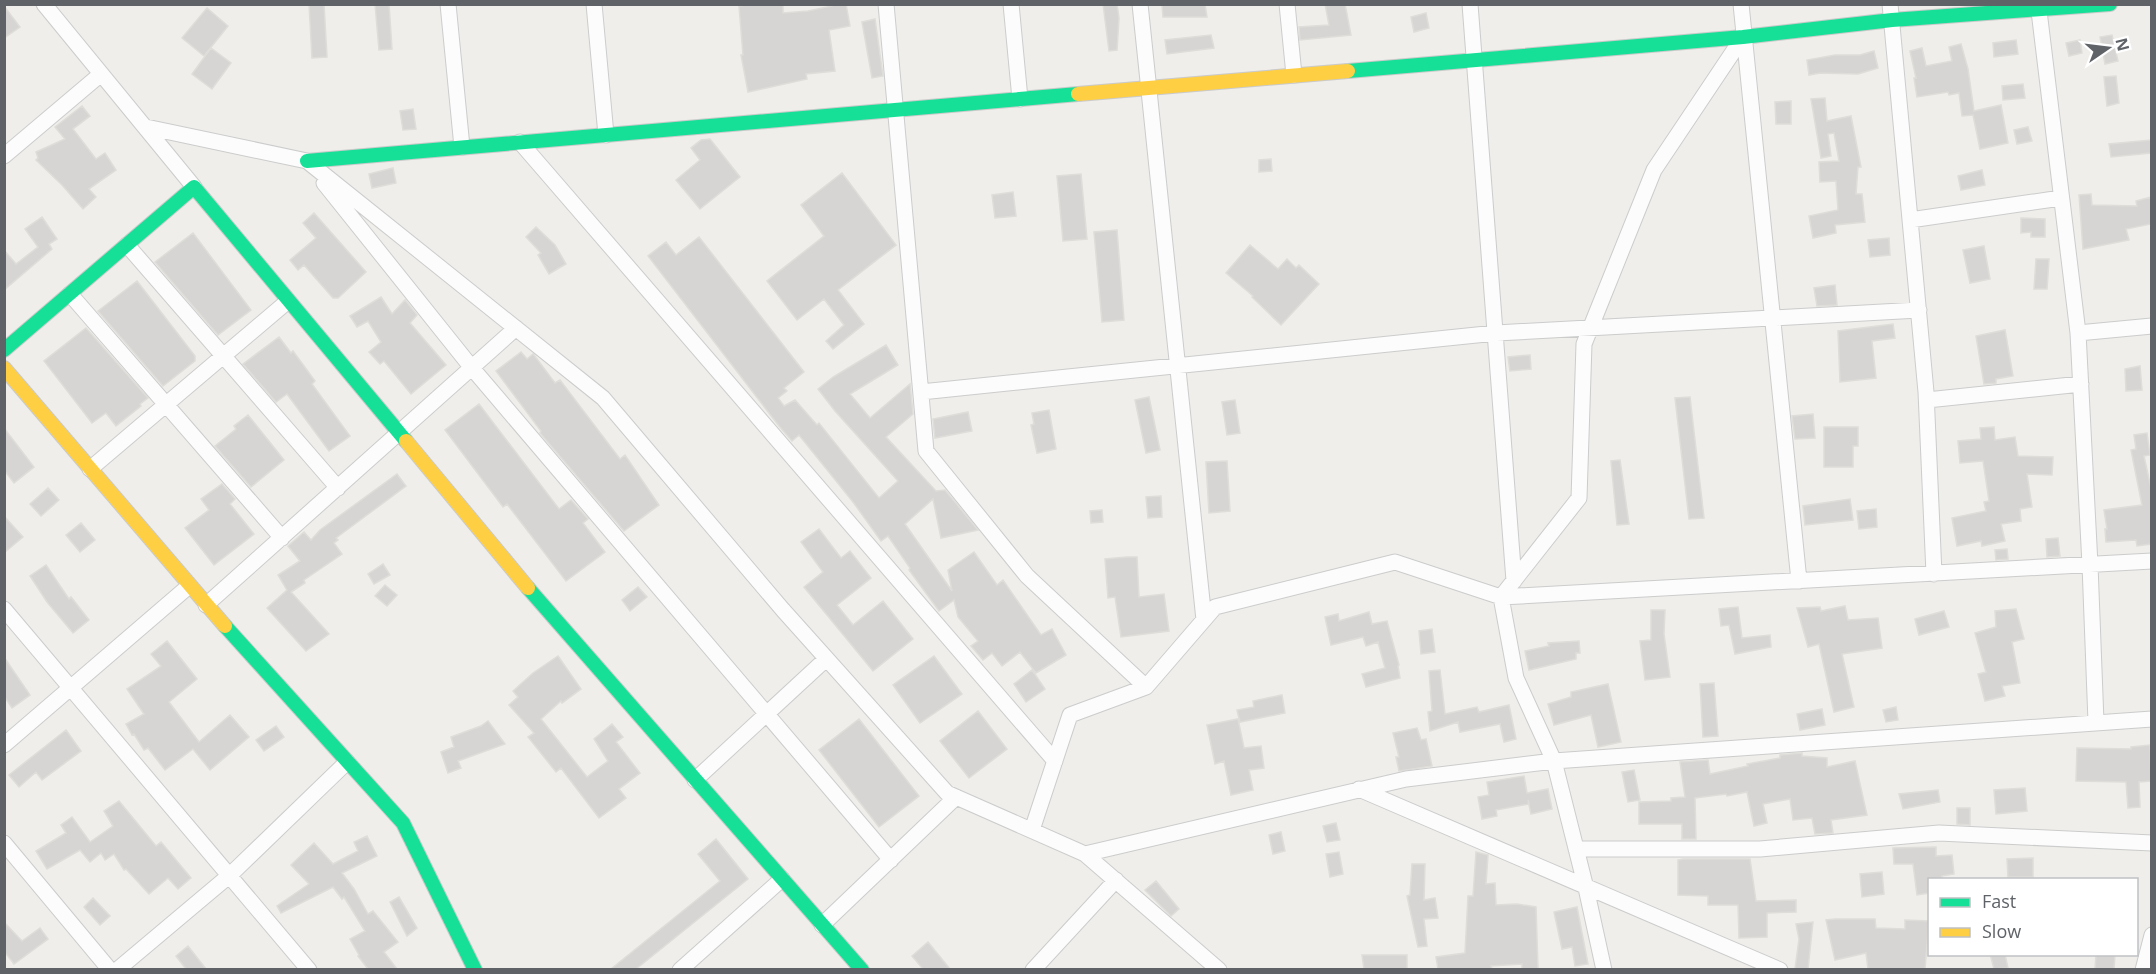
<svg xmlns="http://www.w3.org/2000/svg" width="2156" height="974" font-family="'Open Sans',sans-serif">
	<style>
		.building { fill: #d6d5d3; stroke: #deddd9; stroke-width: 1.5 }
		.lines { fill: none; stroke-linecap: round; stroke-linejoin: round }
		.street-casing { stroke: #cbcccc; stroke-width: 17 }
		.fast-casing { stroke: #cacacb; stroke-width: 16 }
		.slow-casing { stroke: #cacacb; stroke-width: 16 }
		.street { stroke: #fdfcfc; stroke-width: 15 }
		.fast { stroke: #16e098; stroke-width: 14 }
		.slow { stroke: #ffcf43; stroke-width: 14 }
	</style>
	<rect width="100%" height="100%" fill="#efeeea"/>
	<path class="building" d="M309,4H324L327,57L312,58Z
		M375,4H389L392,49L379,50Z
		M755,4H783V13L808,11L832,6V4H846L850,26L829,30L835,71L806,74L807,79L748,92L741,55H743L739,6Z
		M1103,4H1117L1119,18L1117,50L1109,51Z
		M1162,4H1205L1207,17H1163Z
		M1325,4H1345L1351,35L1300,40L1299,27L1329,25Z
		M4,6L20,27L4,38Z
		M207,8L228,26L204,56L182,38Z
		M1426,13L1429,28L1414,32L1411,17Z
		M875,19L883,76L872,78L862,22Z
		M1211,35L1214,48L1167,54L1165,40Z
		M2112,35L2118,61L2105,64L2100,37Z
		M2016,40L2018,54L1994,57L1993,43Z
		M2080,40L2082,53L2069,56L2066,43Z
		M1961,44L1968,69L1974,111L2001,105L2008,143L1980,149L1973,115L1962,116L1959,93L1949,95L1948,92L1917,97L1914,78H1916L1910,51L1922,48L1926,66L1952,61L1949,47Z
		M211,48L231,63L212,89L192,74Z
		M1874,51L1878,68L1858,74L1820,73L1809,75L1807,60L1835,55H1860Z
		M2116,76L2119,103L2107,106L2104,77Z
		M2023,84L2025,98L2003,100L2002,86Z
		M1825,98L1827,121L1851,116L1861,167H1858L1856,194H1862L1865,222L1835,225L1836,233L1813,238L1809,216L1838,210L1836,181L1820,182L1819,162L1839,161L1834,133L1828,134L1831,156L1821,158L1811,99Z
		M1791,101V124H1776L1775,102Z
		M82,106L90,116L73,129L96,159L105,153L116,170L89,189L96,197L83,209L62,185L36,160L38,158L36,152L65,139L55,127Z
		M413,109L416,129L403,130L400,111Z
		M2028,127L2032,141L2017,144L2014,130Z
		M710,139L740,177L700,209L676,180L700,160L691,148L701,140Z
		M2151,140V153L2111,157L2109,144Z
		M1271,159L1272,171L1259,172V160Z
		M393,168L396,183L372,188L369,174Z
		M1982,170L1985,185L1961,190L1958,176Z
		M842,173L896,245L838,290L864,324L833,349L826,341L844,325L824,299L797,320L767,281L824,236L801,205Z
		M1081,174L1087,239L1063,241L1057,176Z
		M1013,192L1016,216L995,218L992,195Z
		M2091,194L2092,205L2137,206L2136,201L2151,197V224L2126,229L2129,240L2083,249L2079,195Z
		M314,213L366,272L338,298H333L304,265L298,270L290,260L316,238L303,223Z
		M42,217L57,239L49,244L52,249L4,290V250L16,264L38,247L25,229Z
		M2021,218L2045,219V237H2031V232L2021,233Z
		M536,227L555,245L566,264L549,274L538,255L541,253L526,237Z
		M1117,230L1124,320L1102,322L1094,232Z
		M193,233L251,310L218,335L155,262Z
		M699,237L804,372L784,388L787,391L778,398L784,406L795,400L817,425L819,423L879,498L898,481L835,411L818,389L833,377L886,345L898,365L850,394L870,418L910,384L913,414L886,437L936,491L945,490L978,530L941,538L933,499L905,524L952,591L948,570L974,552L997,585L1003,580L1041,635L1052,629L1066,655L1036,673L1020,652L1002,666L992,653L983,660L971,646L978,641L958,617L954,600L939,611L909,570L910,568L888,536L881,541L853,502L799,435L792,441L779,426L648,256L666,242L676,255Z
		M1889,238L1890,255L1870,257L1868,240Z
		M1250,245L1278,269L1287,259L1296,268L1299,265L1319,284L1281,325L1252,297L1253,296L1226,273Z
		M1984,246L1990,279L1970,283L1963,250Z
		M2036,259H2049L2047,289H2034Z
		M137,281L195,356V361L163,386L98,311Z
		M1835,285L1837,305L1817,306L1814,288Z
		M381,297L392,314L405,300L417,315L410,323L446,365L411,394L384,361L380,364L369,352L381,342L368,321L357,327L350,316Z
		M1893,324L1895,338L1872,341L1876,378L1840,382L1838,331Z
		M86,328L148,398L140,404L141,406L116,426L106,413L92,423L44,361Z
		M2005,330L2013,376L1996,379V383L1984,384L1976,336Z
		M279,337L291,353L293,351L315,381L312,384L350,436L329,451L287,394L276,402L243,364Z
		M521,352L527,359L533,354L534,355L555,383L560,380L620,459L625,455L659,505L624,531L540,433L541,431L496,371Z
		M1530,355L1531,369L1510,371L1508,357Z
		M2140,366L2142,390L2126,391L2125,369Z
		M1149,397L1160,450L1146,453L1135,400Z
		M1690,397L1704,518L1689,519L1675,398Z
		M1235,400L1240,433L1227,435L1222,402Z
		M479,404L559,509L571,500L588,519L583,523L605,552L566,581L507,504L503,507L445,430Z
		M1049,410L1056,449L1037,453L1031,425L1034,424L1032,413Z
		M968,412L972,431L935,438L933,419Z
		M1813,414L1815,438L1795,439L1792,416Z
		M248,415L284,460L251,487L215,446L236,429L234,426Z
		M1824,427H1858V446H1853V467H1824Z
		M1994,427L1995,440L2015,437L2018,456L2053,457L2052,475L2027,474L2032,507L2020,509L2021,521L2001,524L2005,541L1982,546L1981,541L1957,546L1952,518L1986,511L1984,502L1989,501L1983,461L1960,463L1958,441L1981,439L1980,428Z
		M4,428L34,467L14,483L4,470Z
		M2147,433L2150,455L2144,456L2151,488V544L2137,546L2136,540L2106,542L2105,529H2107L2104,510L2142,505L2131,450L2136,449L2134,435Z
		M1620,460L1629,524L1617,525L1611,461Z
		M1227,461L1230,511L1209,513L1206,462Z
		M397,474L406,486L336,538L338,540L334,543L342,554L304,580L305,583L291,592L329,634L306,651L267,608L287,590L278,575L300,561L288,546L304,532L311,540L320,530Z
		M222,484L235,499L230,504L254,534L214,565L185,528L209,510L201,499Z
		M48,488L59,500L41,516L30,504Z
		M1161,496L1162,517L1148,518L1146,497Z
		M1850,499L1853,520L1805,525L1803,506Z
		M1876,509L1877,527L1859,529L1857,511Z
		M1102,510L1103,522L1091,523L1090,511Z
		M4,516L23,537L4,553Z
		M81,523L95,540L80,552L66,535Z
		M819,529L841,558L850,551L871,578L837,605L853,625L883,601L913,639L873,671L804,587L823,572L801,542Z
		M2058,538L2060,556L2047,557L2046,539Z
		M2007,549L2008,559L1996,560L1995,550Z
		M1127,557H1137L1139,597L1164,594L1169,631L1121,637L1115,597L1108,598L1105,559Z
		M383,564L390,575L374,584L368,574Z
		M46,565L69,599L71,597L89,620L73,633L47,602L30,576Z
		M385,585L397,595L387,606L375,596Z
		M638,587L647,597L630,611L622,600Z
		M1845,606L1848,620L1878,618L1882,648L1842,654L1854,707L1834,712L1819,644L1808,647L1797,608L1820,607L1821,611Z
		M1738,607L1742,638L1770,635L1771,647L1735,654L1729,625L1721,626L1719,609Z
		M2016,609L2024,639L2012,642L2020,683L2002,686L2005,696L1985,701L1978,674L1986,672L1975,633L1996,627L1995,611Z
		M1651,610H1665L1664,634L1670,677L1645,680L1640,641L1651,640Z
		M1944,611L1949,627L1919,635L1915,619Z
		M1369,612L1372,624L1387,621L1399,665L1398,666L1400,678L1366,687L1362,674L1385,668L1378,642L1366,646L1363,637L1331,645L1325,617L1338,614L1339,621Z
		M1432,629L1435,652L1421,654L1419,631Z
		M167,641L197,679L169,702L199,742L230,715L249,737L210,770L193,749L165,770L148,748L144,750L134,734L132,735L126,724L144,714L127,689L161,666L151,654Z
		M1579,641L1580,653H1576V659L1529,670L1525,651L1549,646L1548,643Z
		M558,656L581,689L562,703L561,701L541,719L587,777L608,761L594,739L612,724L623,737L616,742L640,773L619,789L626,798L599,818L561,768L556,772L528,737L534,733L509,705L518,697L513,691L533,673Z
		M934,656L962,694L920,723L893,685Z
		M4,657L30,695L12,708L4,696Z
		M1032,670L1045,689L1026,702L1014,684Z
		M1440,670L1445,714L1477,707L1479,712L1509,705L1516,739L1504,742L1500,724L1460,732L1458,722L1430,731L1428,712L1432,711L1429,671Z
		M1714,683L1718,736L1703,737L1700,684Z
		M1608,684L1621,742L1598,747L1591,715L1554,725L1548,704L1571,697V692Z
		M1282,695L1285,713L1240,722L1237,710L1254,707L1253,701Z
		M1896,707L1898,720L1886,722L1883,710Z
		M1822,709L1825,725L1800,730L1797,714Z
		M978,711L1007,749L969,778L940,741Z
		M859,719L919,796L879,827L819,750Z
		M1238,719L1244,748L1261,746L1264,768L1249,770L1253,790L1231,795L1224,761L1215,764L1207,725Z
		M488,721L505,744L458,761L461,768L448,773L441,752L454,747L451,737L481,726Z
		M276,726L284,737L264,751L256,740Z
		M1417,728L1421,740L1426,739L1432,766L1399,771L1396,757H1399L1393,733Z
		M66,730L81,751L42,780L36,772L19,787L9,775Z
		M2150,745L2151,781L2139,782L2140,807L2128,808L2126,782L2076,781L2077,748L2131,749V747Z
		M1802,753V756L1827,758V767L1855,761L1867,815L1831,820L1833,833L1815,834L1812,818L1793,820L1790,799L1763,804L1767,823L1754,826L1747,792L1727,796L1726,794L1695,798L1696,839H1682V824H1639V802L1671,801V798L1685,797L1680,762L1708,760L1710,774L1748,766L1747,764L1780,758V755Z
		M1634,770L1640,800L1628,802L1622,772Z
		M1524,776L1527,793L1548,789L1552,809L1531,814L1528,800L1529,804L1496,810L1497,816L1482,819L1478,797L1489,795L1487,782Z
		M2025,788L2027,811L1996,814L1994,790Z
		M1938,790L1940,802L1903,809L1899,794Z
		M119,801L156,846L161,842L191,878L178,889L168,878L149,894L126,869L124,870L114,854L105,860L101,853L90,862L80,850L47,869L36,851L66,833L61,825L72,817L90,842L113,826L104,811Z
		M1957,808H1970V825L1957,824Z
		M1336,823L1340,840L1327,842L1323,826Z
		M1281,832L1285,851L1273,854L1269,835Z
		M367,836L377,856L342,873L354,889L368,914L373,911L398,942L384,952L397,969H368L358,956L359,955L350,939L365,931L344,897L342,899L333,887L281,913L277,906L309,884L291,865L314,843L333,864L358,851L354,842Z
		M716,839L748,879L636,969H611L720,881L698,854Z
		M1936,847V856L1952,855L1954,874L1942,876V878L1929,879V893L1917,895L1913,864H1894L1893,848Z
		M1339,852L1343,874L1330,877L1326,854Z
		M1476,852L1488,855L1486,884L1495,883L1496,905L1517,904L1536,907L1538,969H1522V964L1491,966L1492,969H1438L1436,957L1465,953L1468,896H1473Z
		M2033,858V877H2008L2007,859Z
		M1683,859H1750L1756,901L1796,900V912L1767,913V937L1739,938L1738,905H1708V896L1678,895V860Z
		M1412,864H1425L1424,900L1435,898L1438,918L1424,919L1427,946L1418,947L1407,896L1410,895Z
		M1882,872L1884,894L1862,897L1860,874Z
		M1156,881L1179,909L1171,916L1145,890Z
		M399,897L417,928L407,936L390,902Z
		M93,898L110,916L100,925L84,907Z
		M1577,907L1588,964L1575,966L1572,947L1562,949L1554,912Z
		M1835,919H1875L1876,928L1905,929V920L1929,921L1925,969H1868L1866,953L1835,960L1826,920Z
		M4,922L22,941L40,928L48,939L14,964L4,951Z
		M1813,922L1808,969H1795L1799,939L1796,924Z
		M928,942L950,969H923L912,956Z
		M188,946L206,969H186L176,956Z
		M1990,954H2005L2008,968L1994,969Z
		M2096,954H2115L2114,969H2095Z
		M1362,955H1407V969H1364Z"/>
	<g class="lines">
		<defs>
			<path id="street" d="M44,4L194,187
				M448,4L462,147
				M594,4L606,135
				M886,4L926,451L1027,576L1146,687
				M1011,4L1020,99
				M1140,4L1204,620
				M1287,4L1294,75
				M1470,4L1514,581
				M1741,4L1799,581
				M1890,4L1926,392L1934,574
				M2039,11L2078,333L2090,565L2096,722
				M146,127L307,161L603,398L783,610L947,793L1085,854L1219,970
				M520,142L1055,761
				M4,156L101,74
				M324,183L472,368L891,860
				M1910,220L2061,198
				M127,245L338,488
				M70,294L282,538
				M2078,333L2152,326
				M921,392L1496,333L1919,310
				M1927,400L2081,384
				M90,469L288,301
				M206,605L516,328
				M4,609L309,970
				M4,745L189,586
				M695,780L826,659
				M1359,789L1780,970
				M1032,830L1070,715L1146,687L1215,607L1395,562L1501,597L2152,561
				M4,843L110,970
				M1576,849H1760L1939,833L2152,843
				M1085,854L1406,779L1554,761L2152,719
				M822,925L956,797
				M117,970L230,875L347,762
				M680,970L782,879
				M1033,970L1116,880
				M1604,970L1586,888L1554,761L1516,678L1501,597L1579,498L1584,344L1654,170L1743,37
				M2143,970L2152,935"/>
			<path id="fast" d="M1348,71L1743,37L1892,20L2110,4
				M307,161L1078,94
				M4,350L194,187L406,441
				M528,588L862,970
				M225,626L403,823L475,970"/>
			<path id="slow" d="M1078,94L1348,71
				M4,368L225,626
				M406,441L528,588"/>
		</defs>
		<use href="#street" class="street-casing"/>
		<use href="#fast" class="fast-casing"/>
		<use href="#slow" class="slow-casing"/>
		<use href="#street" class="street"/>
		<use href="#fast" class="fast"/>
		<use href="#slow" class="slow"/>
	</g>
	<rect width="2156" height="974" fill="none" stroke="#5f6368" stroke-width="12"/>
	<rect x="1928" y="878" width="210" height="78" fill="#ffffff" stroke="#bfc1c3" stroke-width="1.5"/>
	<rect x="1940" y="898" width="30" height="9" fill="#16e098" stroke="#bfc1c3" stroke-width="1.5"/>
	<text x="1982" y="908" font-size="18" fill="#5f6368">Fast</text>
	<rect x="1940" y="928" width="30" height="9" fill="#ffcf43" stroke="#bfc1c3" stroke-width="1.5"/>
	<text x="1982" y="938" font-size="18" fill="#5f6368">Slow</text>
	<g transform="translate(2108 48) rotate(76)" stroke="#ffffff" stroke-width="4.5" paint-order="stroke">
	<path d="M0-4.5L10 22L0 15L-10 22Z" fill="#5f6368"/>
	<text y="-9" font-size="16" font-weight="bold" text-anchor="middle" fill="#5f6368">N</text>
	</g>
</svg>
